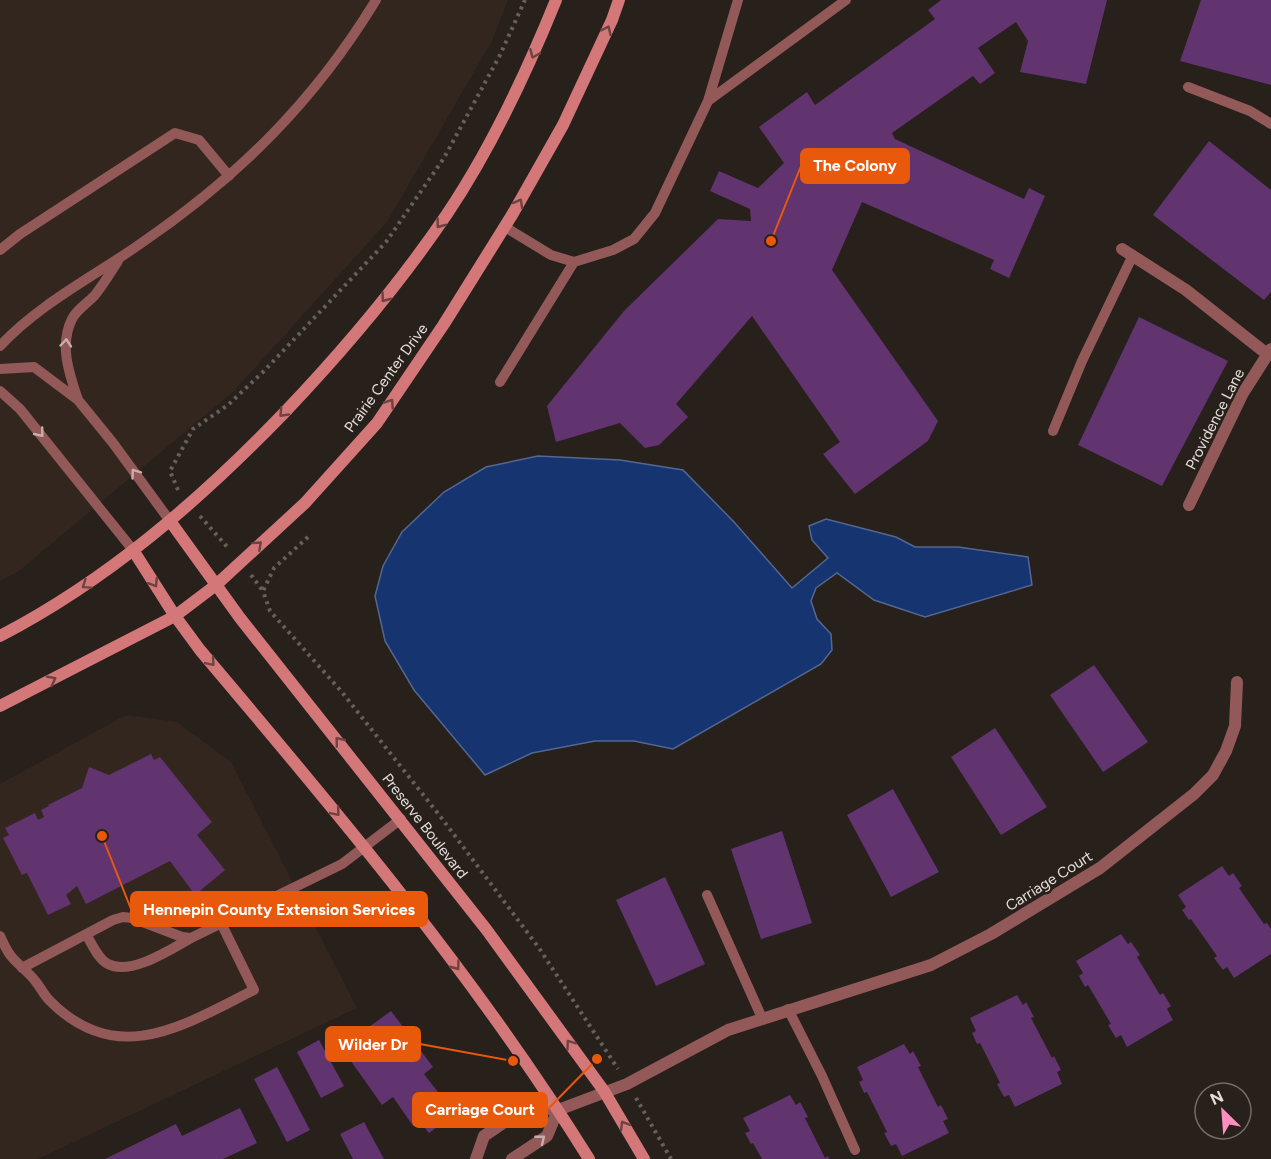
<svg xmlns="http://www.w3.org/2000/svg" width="1271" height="1159" font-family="Figtree,sans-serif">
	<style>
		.built { fill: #33261e }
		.water { fill: #163470; stroke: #546790; stroke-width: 1.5 }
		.building { fill: #61336f }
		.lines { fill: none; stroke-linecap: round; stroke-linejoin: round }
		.path { stroke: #66605c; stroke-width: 4; stroke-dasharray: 3 4.5; stroke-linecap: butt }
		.lane { stroke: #935959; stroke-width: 10 }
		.street { stroke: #935959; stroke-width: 12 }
		.secondary { stroke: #d47779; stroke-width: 12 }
		.oneway { stroke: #6c4341 }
		.oneway2 { stroke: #c7afae }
		.labels { text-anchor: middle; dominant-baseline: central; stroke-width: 5; stroke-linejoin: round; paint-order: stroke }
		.street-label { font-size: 15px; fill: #e3dedb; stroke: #27201b }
		.leader { fill: none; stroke: #e8590c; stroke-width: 2 }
		.callout-dot { fill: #e8590c; stroke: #27201b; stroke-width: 2 }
		.callout { fill: #e8590c; stroke: #e8590c; stroke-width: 2 }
		.callout-label { font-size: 16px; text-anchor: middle; font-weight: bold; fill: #fff }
	</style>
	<rect width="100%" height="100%" fill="#27201b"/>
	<path class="built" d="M0,0H508L492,41L387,222L234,391L19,571L0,581Z
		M126,715L177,722L231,762L357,1008L38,1159H0V784Z"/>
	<path class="water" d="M538,456L620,460L683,470L734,522L792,588L828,558L812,540L809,526L826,519L896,537L915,547H958L1028,557L1032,585L925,617L874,600L837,573L816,588L811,601L817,619L831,634L832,650L821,664L673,749L634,741H595L532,753L485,775L414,690L385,641L375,596L383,566L402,532L444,492L486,467Z"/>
	<path class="building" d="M941,0H1107L1086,84L1020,72L1028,41L1016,22L978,48L995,73L980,84L973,76L892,133L895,139L1024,199L1029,188L1045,196L1009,278L990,269L994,260L862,202L832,270L938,421L928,441L855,494L823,454L840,442L752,316L676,404L688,417L659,445L645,448L620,423L556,442L547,406L624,311L718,219L751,221L750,209L710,191L719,171L758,188L784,163L759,127L807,92L815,105L935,19L928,10Z
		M1201,0H1271V85L1180,61Z
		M1209,141L1271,190V292L1264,300L1153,215Z
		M1139,317L1228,361L1162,486L1078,445Z
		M1094,665L1148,742L1103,772L1050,695Z
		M995,728L1047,807L1001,835L951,757Z
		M151,754L154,760L160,757L212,822L197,835L225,870L195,895L170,861L86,904L77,886L66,895L71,904L48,915L27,873L22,875L3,838L9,835L5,828L35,813L38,820L44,817L41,810L49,806L48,805L82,788L89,767L109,775Z
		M893,789L939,872L891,897L847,815Z
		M782,831L812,923L761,939L731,849Z
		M1222,866L1229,876L1233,873L1242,886L1239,888L1264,924L1267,923L1271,929V954L1234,978L1227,967L1223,970L1214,958L1217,956L1191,919L1189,920L1182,910L1186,907L1178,895Z
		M665,877L705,964L656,986L616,900Z
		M1121,934L1128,944L1131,942L1140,955L1137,957L1160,995L1163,993L1171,1006L1167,1009L1173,1020L1127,1047L1121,1035L1116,1038L1108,1025L1111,1024L1088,985L1085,987L1079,976L1083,973L1076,961Z
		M1017,995L1023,1005L1026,1002L1034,1017L1031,1018L1052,1058L1054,1056L1061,1070L1057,1072L1062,1084L1015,1107L1009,1095L1004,1097L997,1084L1000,1083L980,1043L977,1044L972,1033L976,1031L970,1018Z
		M391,1011L433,1067L424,1074L455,1114L429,1133L420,1122L413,1126L393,1097L382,1105L341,1047Z
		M319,1040L344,1086L321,1098L297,1052Z
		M904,1044L910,1054L913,1051L921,1066L918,1067L938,1107L941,1105L948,1119L943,1121L949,1133L902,1156L896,1144L891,1146L884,1133L887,1132L867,1092L864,1093L859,1082L863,1080L857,1067Z
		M277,1067L310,1130L287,1142L254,1079Z
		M790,1095L796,1105L800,1102L808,1117L805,1118L825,1158L828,1156L829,1159H762L753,1143L751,1144L745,1133L750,1131L743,1118Z
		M240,1108L257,1143L223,1159H105L176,1124L182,1136Z
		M364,1122L384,1159H353L340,1134Z"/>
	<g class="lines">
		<path class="path" d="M178,490L170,471L193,429L228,405L264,371L386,242L444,158L500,55L525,0
			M200,516L229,549
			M308,537L274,568L263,591L270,611L341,691L440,816L539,948L618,1069
			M251,575L263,591
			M636,1098L671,1159"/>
		<path class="lane" d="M1188,87L1250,111L1271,124
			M708,101L738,0
			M505,227L551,255L574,262L613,250L634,239L655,213L708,101L846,0
			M0,250L20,234L175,133L199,140L229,176
			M0,346C39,304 93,277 140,244C238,177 314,102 376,0
			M0,369L34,367L78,400L113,443L170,521
			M500,382L574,262
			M0,391L20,409L133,550
			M78,400C69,373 59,345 72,319C77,309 88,303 95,295C103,285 111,272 118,261
			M1053,431L1082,361L1133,255
			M707,895L762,1018
			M86,934C92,944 98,959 108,964C131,976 171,949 191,938
			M0,936C3,942 6,950 11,956C18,965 29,972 36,982C41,988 44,995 50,1001C118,1069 184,1025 254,990L222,925
			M22,968L113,920L123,917L132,918L182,937L191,938L342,864L401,819
			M788,1009L822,1076L855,1150"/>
		<path class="street" d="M1122,249L1186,290L1267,354
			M1189,505L1243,393L1271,349
			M476,1159L484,1136L528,1106L558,1110L627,1084L728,1030L931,965L991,934L1100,868L1194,794L1213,775L1226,751L1235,726L1237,682
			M512,1159L547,1136L558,1110"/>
		<path class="secondary" d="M170,521L240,618L486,929L604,1091L644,1159
			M133,550L175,616L200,650C338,813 476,977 589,1159
			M0,636C108,580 200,500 284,413C343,351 399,285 447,214C492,147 526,74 556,0
			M0,706L175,616L216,585L305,503L377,423L444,324L512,215L563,125L612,20L619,0"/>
	</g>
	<defs><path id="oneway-chevron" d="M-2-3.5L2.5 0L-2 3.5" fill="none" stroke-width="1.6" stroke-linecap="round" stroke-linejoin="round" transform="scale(1.5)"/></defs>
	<g class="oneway">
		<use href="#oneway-chevron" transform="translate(607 30) rotate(-65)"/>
		<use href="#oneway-chevron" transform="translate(534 54) rotate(113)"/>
		<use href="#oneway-chevron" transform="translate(519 203) rotate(-61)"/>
		<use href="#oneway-chevron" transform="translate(440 224) rotate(127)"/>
		<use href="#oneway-chevron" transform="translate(385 298) rotate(127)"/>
		<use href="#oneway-chevron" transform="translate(390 403) rotate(-56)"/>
		<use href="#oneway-chevron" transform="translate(283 413) rotate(134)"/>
		<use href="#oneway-chevron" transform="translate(258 545) rotate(-42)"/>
		<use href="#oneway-chevron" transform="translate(154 583) rotate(58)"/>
		<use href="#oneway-chevron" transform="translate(86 585) rotate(145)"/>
		<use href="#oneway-chevron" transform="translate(211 662) rotate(50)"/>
		<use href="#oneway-chevron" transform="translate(52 680) rotate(-27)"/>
		<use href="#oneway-chevron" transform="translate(339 741) rotate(-129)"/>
		<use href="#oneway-chevron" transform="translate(336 812) rotate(50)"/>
		<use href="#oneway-chevron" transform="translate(456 966) rotate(53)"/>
		<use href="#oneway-chevron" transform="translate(570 1044) rotate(-126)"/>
		<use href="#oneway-chevron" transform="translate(624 1125) rotate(-121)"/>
	</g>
	<g class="oneway2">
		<use href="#oneway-chevron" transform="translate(66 343) rotate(-85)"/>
		<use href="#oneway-chevron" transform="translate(40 433) rotate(51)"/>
		<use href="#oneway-chevron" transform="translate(135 473) rotate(-126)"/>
		<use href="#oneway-chevron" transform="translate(541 1139) rotate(-39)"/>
	</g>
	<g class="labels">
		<g class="street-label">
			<text transform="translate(386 378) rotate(-54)">Prairie Center Drive</text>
			<text transform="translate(1215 419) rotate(-63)">Providence Lane</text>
			<text transform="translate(425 826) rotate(52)">Preserve Boulevard</text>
			<text transform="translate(1049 881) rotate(-32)">Carriage Court</text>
		</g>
	</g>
	<path class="leader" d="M771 241L801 166M102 836L131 909M513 1061L420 1044M597 1059L547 1110"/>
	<g class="callout-dot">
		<circle cx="771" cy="241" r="6"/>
		<circle cx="102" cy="836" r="6"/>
		<circle cx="513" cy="1061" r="6"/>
		<circle cx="597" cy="1059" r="6"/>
	</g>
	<g class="callout">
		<rect x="801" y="149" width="108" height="34" rx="6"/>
		<rect x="131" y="892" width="296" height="34" rx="6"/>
		<rect x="326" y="1027" width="94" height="34" rx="6"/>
		<rect x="413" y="1093" width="134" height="34" rx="6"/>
	</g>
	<g class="callout-label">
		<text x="855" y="171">The Colony</text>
		<text x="279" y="915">Hennepin County Extension Services</text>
		<text x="373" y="1050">Wilder Dr</text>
		<text x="480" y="1115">Carriage Court</text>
	</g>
	<g transform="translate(1223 1111) rotate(335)"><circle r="28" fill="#27201b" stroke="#726c68" stroke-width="1.5"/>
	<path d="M0-4.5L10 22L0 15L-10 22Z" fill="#fd8ebf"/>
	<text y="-9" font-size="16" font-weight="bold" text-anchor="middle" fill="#e3dedb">N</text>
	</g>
</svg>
